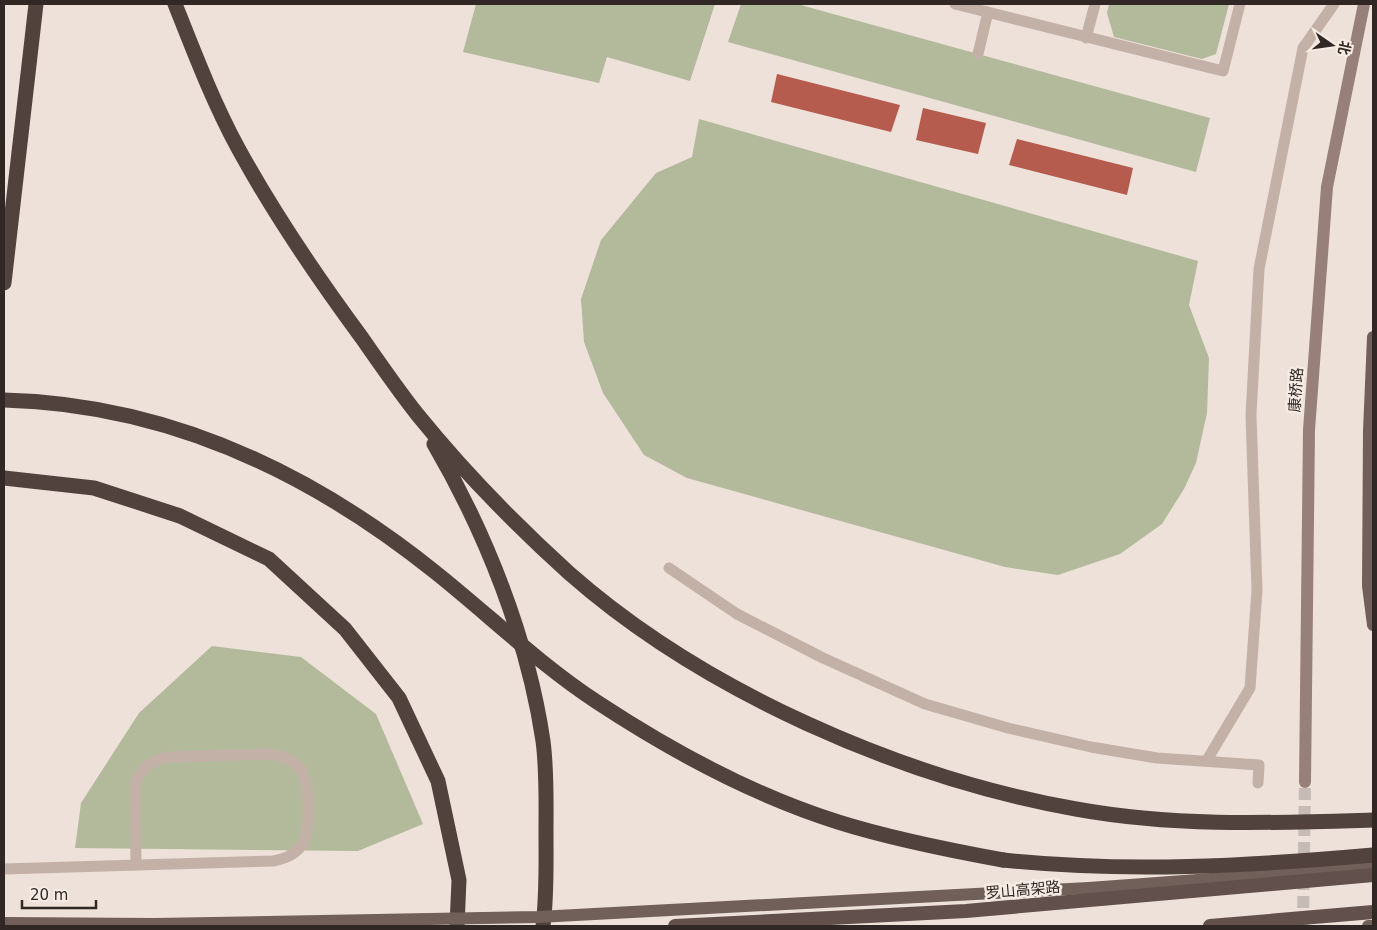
<svg xmlns="http://www.w3.org/2000/svg" width="1377" height="930" font-family="'DejaVu Sans','Noto Sans SC',sans-serif">
	<style>
		.green { fill: #b3ba9b }
		.building { fill: #b65c4f }
		.lines { fill: none; stroke-linecap: round; stroke-linejoin: round }
		.secondary-tunnel { stroke: #c7bcb5; stroke-width: 12; stroke-dasharray: 12 6; stroke-linecap: butt }
		.service { stroke: #c3b1a7; stroke-width: 11 }
		.secondary { stroke: #968079; stroke-width: 12 }
		.primary { stroke: #715f59; stroke-width: 12 }
		.motorway { stroke: #51423e; stroke-width: 15 }
		.primary-bridge { stroke: #715f59; stroke-width: 12 }
		.trunk-bridge { stroke: #61504c; stroke-width: 14 }
		.motorway-bridge { stroke: #51423e; stroke-width: 15 }
		.labels { text-anchor: middle; dominant-baseline: central; stroke-width: 5; stroke-linejoin: round; paint-order: stroke }
		.street-label { font-size: 15px; fill: #312826; stroke: #f6ece4 }
	</style>
	<rect width="100%" height="100%" fill="#ede1d9"/>
	<path class="green" d="M476,4H715L690,81L607,57L599,83L463,52Z
		M741,4H797L1210,118L1196,172L728,42Z
		M1109,4H1229L1216,54L1202,59L1114,37L1107,13Z
		M699,119L1198,261L1189,305L1209,358L1207,413L1196,463L1184,489L1162,524L1120,554L1058,575L1005,567L687,478L644,455L603,393L584,342L581,299L601,240L656,173L692,157Z
		M212,646L301,657L376,714L423,824L358,851L75,848L81,803L139,713Z"/>
	<path class="building" d="M777,74L900,105L891,132L771,102Z
		M923,108L986,123L978,154L916,140Z
		M1017,139L1133,168L1127,195L1009,165Z"/>
	<g class="lines">
		<path class="secondary-tunnel" d="M1303,926L1305,782"/>
		<path class="service" d="M955,4L1223,71L1240,4
			M1086,38L1095,4
			M978,54L988,12
			M669,568L737,614L823,658L925,704L1008,728L1091,747L1157,758L1259,765L1258,783
			M1207,760L1250,688L1257,590L1251,415L1259,269L1303,48L1334,4
			M4,869L273,861C306,855 309,836 308,806C308,777 303,758 270,754L169,757C152,760 142,767 135,783L136,865"/>
		<path class="secondary" d="M1305,782L1309,430L1327,187L1364,4"/>
		<path class="primary" d="M1373,337L1369,431L1368,586L1373,625
			M1089,888L1373,867
			M1368,926H1373"/>
		<path class="motorway" d="M175,4C194,52 213,102 238,148C274,214 317,277 362,338C380,364 398,390 417,414C463,471 515,524 569,573C703,691 901,778 1076,809C1175,827 1273,823 1373,820
			M4,283L36,4
			M434,444C486,533 528,639 543,741C547,771 546,802 546,832C546,864 547,895 543,926
			M4,478L94,488L180,516L269,559L345,629L399,698L438,781L459,880L457,926
			M1003,860C1127,873 1249,866 1373,855"/>
		<path class="primary-bridge" d="M4,923L155,924L538,917L1089,888"/>
		<path class="trunk-bridge" d="M675,926L966,911L1373,875
			M1210,926L1373,912"/>
		<path class="motorway-bridge" d="M4,400C167,404 309,471 435,572C489,615 539,664 597,702C673,752 752,795 838,822C892,839 948,850 1003,860"/>
	</g>
	<g class="labels">
		<g class="street-label">
			<text transform="translate(1296 390) rotate(-86)">康桥路</text>
			<text transform="translate(1023 890) rotate(-5)">罗山高架路</text>
		</g>
	</g>
	<rect width="1377" height="930" fill="none" stroke="#312826" stroke-width="10"/>
	<g transform="translate(1332 45) rotate(103)" stroke="#f6ece4" stroke-width="4" paint-order="stroke">
	<path d="M0-4L9 19L0 12L-9 19Z" fill="#312826"/>
	<text y="-8" font-size="14" font-weight="bold" text-anchor="middle" fill="#312826">北</text>
	</g>
	<path d="M22 900v8h74v-8" fill="none" stroke="#312826" stroke-width="2.5"/>
	<text x="30" y="900" font-size="15" fill="#312826" stroke="#f6ece4" stroke-width="4" paint-order="stroke">20 m</text>
</svg>
